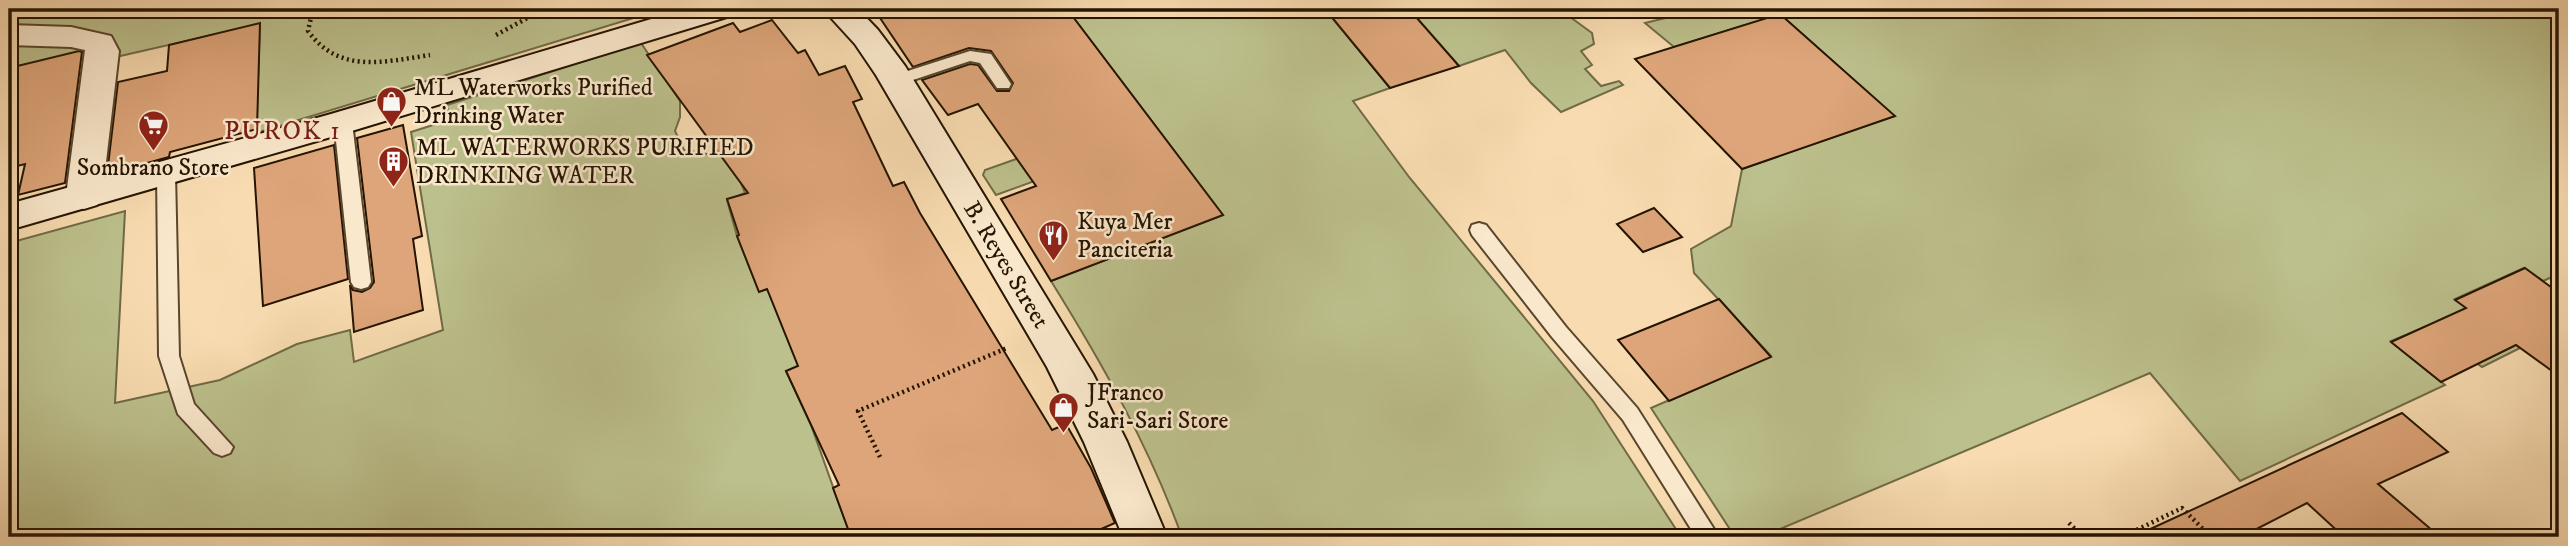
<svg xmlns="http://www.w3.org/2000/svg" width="2568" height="546" font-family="'IM FELL DW Pica',serif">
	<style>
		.green { fill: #bcc08c; stroke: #706a46; stroke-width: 2 }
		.building { fill: #dda579; stroke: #241401; stroke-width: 2 }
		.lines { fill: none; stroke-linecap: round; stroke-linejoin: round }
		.lane-casing { stroke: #59462d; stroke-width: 4 }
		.street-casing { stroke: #59462d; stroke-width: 4 }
		.secondary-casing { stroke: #241401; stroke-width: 4 }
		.path { stroke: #241401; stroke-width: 4.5; stroke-dasharray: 2 3.5; stroke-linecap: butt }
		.lane { fill: #fae8cc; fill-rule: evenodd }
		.street { fill: #fae8cc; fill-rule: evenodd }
		.secondary { fill: #fae8cc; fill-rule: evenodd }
		.labels { text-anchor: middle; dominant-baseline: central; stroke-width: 5; stroke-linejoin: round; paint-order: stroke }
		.poi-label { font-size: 24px; fill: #241401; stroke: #fae8cc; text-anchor: start }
		.street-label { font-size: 24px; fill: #241401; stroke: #fae8cc }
		.neighbourhood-label { font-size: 26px; letter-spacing: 2px; fill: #7a1f14; stroke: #fae8cc }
	</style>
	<rect width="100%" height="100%" fill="#f8dbb0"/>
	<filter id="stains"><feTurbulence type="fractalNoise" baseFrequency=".00286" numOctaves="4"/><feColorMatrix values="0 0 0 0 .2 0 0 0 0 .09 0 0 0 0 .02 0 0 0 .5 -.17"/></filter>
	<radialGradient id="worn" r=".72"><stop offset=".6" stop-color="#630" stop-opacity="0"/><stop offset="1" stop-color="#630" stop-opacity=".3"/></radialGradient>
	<path class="green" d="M9,9H663L256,133L260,24L116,57V45L9,68Z
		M1062,9H1325L1390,88L1353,101L1409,177L1593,401L1681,537H1182C1149,446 1102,363 1051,281L1223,215L1073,17H1069Z
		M1409,9H1544L1570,17L1592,33L1594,44L1581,51L1592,65L1585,69L1601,86L1619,81L1623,85L1561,112L1531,83L1505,50L1459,66Z
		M1702,9H2559V282L2552,277L2543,281L2524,268L2455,299L2520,348L2482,367L2427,326L2391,341L2445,385L2240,481L2150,373L1761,537H1735L1651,408L1771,356L1694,273L1691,249L1731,226L1742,169L1894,116L1780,14L1674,47L1645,23Z
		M641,43L680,101V117L675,131L684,150L707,154L727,148L745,193L727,200L737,236L759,291L767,289L859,340L786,371L811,425L848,529L816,537H734L673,531L628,537H9V243L125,211L115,403L220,380L297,344L350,330L354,362L443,330L411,132L449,120L447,105Z
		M1056,145L1073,167L996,195L983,175L985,170Z"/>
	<path class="building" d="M874,9H1067L1223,215L1051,281L1001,199L1036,186L978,104L948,115L922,80L970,64L978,65L997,91H1009L1013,83L991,51L969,48L913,67Z
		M1325,9H1409L1459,66L1390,88Z
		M1780,14L1895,116L1742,169L1635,59Z
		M772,20L798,53L805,50L819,75L845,66L862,99L853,102L893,186L904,182L920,213L1052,430L1066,424L1091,468L1115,523L1083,537H851L833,488L839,485L786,371L798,366L767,289L759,292L737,236L739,235L727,199L748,193L647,55L733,23L740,32Z
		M260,23L257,129L170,152L169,157L107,174L118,82L167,71L169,45Z
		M79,51L82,52L65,183L18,195L25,164L9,168V68Z
		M403,125L422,236L413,239L423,310L354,332L350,285L353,290L362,292L370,288L374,282L357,138Z
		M334,145L348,279L263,306L254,168Z
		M1654,208L1682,237L1643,252L1617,224Z
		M2525,268L2559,293V376L2516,345L2441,382L2391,342L2466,308L2455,300Z
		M1719,299L1771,357L1669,401L1618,340Z
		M2402,413L2448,452L2378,484L2440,537H2344L2307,503L2241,537H2133Z"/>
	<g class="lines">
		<defs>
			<path id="lane" d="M970,51L991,54L1011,84L1009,88H997L980,63L970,61L895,86L887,81L889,77Z
				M343,116L352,122L371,282L368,287L361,289L354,287L351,282L334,122Z
				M166,167L172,169L175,173L179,356L194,404L233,447L230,453L222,456L214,453L178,414L159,356L157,173L160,169Z
				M1479,223L1486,225L1566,327L1637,408L1719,537H1696L1623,420L1552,337L1472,235L1470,230L1472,225Z"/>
			<path id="street" d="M9,25L71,27L111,36L119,51L102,196L97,205L84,209L71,205L66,196L85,50L71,47L9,45Z"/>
			<path id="secondary" d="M685,9H735L730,16L355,130L9,230V204L331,114Z
				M823,9H858L878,30L905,66L1093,374L1127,442L1167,537H1123L1084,442L1047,367L876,75L855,44Z"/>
		</defs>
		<use href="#lane" class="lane-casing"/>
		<use href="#street" class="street-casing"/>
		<use href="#secondary" class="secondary-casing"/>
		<path class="path" d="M313,9L308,31C339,74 383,62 430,55
			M496,35L544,9
			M880,457L858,411L1007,348
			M2069,523L2083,537
			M2122,537L2182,508L2211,537"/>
		<use href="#lane" class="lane"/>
		<use href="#street" class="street"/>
		<use href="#secondary" class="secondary"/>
	</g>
	<defs>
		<symbol id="shop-pin" viewBox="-11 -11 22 30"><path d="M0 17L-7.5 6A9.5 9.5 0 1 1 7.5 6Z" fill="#8f2418" stroke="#fae8cc"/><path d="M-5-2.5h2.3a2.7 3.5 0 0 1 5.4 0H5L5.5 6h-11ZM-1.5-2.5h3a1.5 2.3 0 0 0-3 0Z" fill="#fff"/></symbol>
		<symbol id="supermarket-pin" viewBox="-11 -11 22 30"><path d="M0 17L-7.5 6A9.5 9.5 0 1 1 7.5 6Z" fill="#8f2418" stroke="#fae8cc"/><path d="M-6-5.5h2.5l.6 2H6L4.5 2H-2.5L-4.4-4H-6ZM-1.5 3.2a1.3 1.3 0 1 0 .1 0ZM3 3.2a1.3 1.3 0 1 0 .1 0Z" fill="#fff"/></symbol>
		<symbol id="building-pin" viewBox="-11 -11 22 30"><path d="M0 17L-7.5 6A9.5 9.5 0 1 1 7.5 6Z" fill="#8f2418" stroke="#fae8cc"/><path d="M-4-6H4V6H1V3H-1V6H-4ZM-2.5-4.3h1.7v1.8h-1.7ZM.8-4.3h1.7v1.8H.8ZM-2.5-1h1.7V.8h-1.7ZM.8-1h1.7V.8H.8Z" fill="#fff"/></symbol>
		<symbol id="restaurant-pin" viewBox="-11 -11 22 30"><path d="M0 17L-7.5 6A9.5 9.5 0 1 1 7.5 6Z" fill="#8f2418" stroke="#fae8cc"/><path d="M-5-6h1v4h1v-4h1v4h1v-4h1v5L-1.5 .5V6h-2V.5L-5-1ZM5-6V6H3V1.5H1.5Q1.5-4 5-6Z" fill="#fff"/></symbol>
	</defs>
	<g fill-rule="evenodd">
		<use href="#shop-pin" x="374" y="84" width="35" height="47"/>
		<use href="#supermarket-pin" x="136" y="108" width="35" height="47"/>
		<use href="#building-pin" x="376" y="144" width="35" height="47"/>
		<use href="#restaurant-pin" x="1036" y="218" width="35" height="47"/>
		<use href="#shop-pin" x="1046" y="390" width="35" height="47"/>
	</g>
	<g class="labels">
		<g class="poi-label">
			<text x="414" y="88">ML Waterworks Purified<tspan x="414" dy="28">Drinking Water</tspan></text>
			<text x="416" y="148">ML WATERWORKS PURIFIED<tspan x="416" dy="28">DRINKING WATER</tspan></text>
			<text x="153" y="168" text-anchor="middle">Sombrano Store</text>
			<text x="1077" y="222">Kuya Mer<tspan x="1077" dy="28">Panciteria</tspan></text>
			<text x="1087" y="393">JFranco<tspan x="1087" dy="28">Sari-Sari Store</tspan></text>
		</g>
		<g class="street-label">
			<text transform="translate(1006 265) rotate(59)">B. Reyes Street</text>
		</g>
		<g class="neighbourhood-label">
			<text x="283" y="131">PUROK 1</text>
		</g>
	</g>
	<rect width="2568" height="546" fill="none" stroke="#f8dbb0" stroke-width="35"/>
	<rect x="10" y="10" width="2547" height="525" fill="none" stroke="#241401" stroke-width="3.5"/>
	<rect x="18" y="18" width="2533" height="511" fill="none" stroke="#241401" stroke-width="2"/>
	<rect width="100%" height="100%" filter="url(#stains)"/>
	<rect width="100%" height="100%" fill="url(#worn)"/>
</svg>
